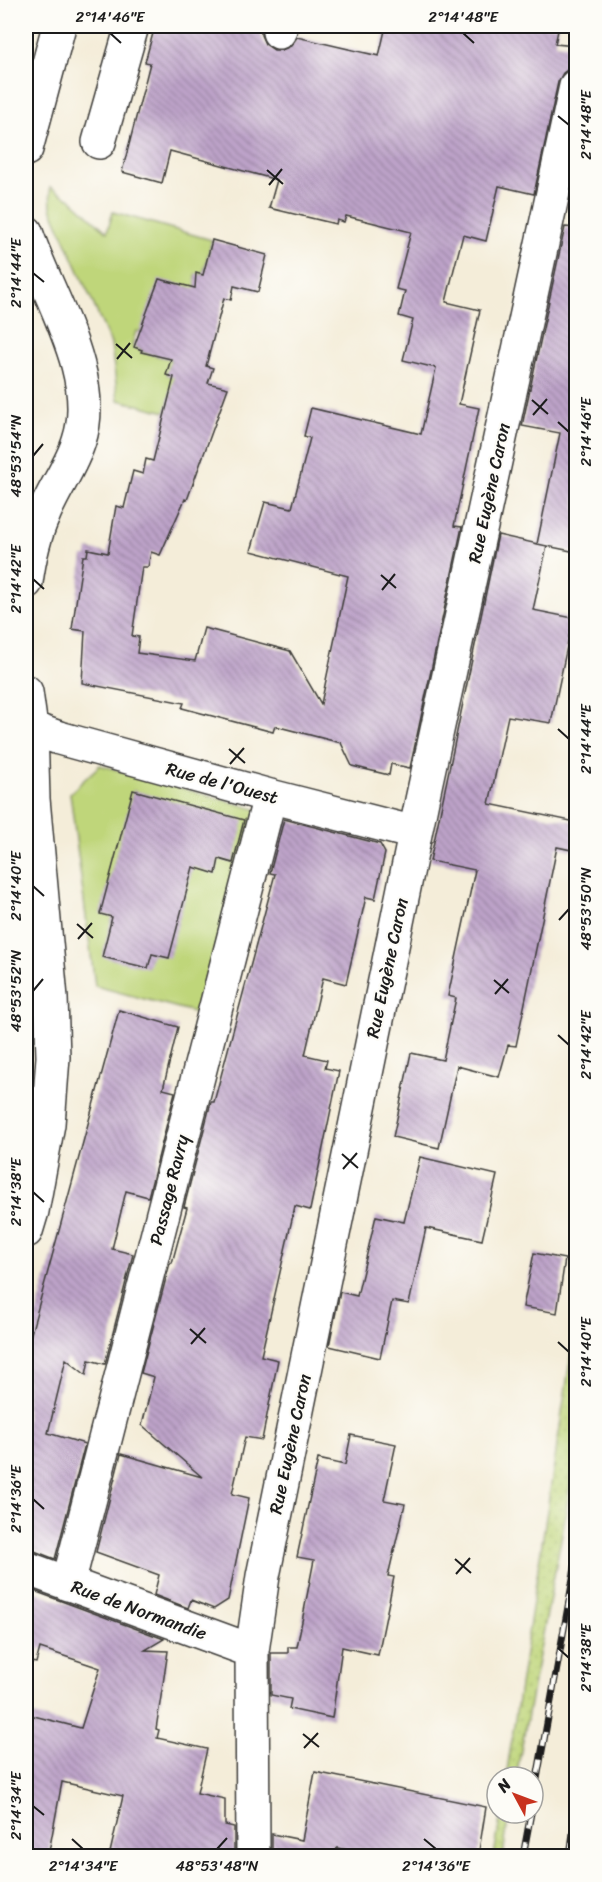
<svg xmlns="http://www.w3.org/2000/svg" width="602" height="1882" font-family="Sriracha,sans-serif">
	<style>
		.grass { fill: url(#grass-dots); stroke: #6e794b; stroke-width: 1.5 }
		.garden { fill: #bfd67a; stroke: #6e794b; stroke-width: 1.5 }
		.building { fill: url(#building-back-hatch) }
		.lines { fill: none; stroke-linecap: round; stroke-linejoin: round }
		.minor-casing { stroke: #3c3b38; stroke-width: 36 }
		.minor { stroke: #fff; stroke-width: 33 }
		.rail-casing { stroke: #1c1c1c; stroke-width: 7 }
		.rail { stroke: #fdfcf7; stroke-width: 4.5; stroke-dasharray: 14; stroke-linecap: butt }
		.ticks { fill: none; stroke: #1c1c1c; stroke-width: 2 }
		.labels { text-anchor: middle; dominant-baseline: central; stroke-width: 4.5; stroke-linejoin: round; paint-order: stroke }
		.street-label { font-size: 18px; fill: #1c1c1c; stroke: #fdfcf7 }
		.neatline { fill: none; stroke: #1c1c1c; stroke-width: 2 }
		.ticks-label { font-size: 15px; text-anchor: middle; fill: #1c1c1c }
	</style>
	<defs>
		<pattern id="grass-dots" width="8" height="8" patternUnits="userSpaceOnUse" patternTransform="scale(1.5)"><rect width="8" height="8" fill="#bfd67a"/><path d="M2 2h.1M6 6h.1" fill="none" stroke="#a4b769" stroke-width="1.8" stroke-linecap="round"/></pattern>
		<pattern id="building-back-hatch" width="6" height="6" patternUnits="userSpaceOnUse" patternTransform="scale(1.5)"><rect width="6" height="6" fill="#bda3c9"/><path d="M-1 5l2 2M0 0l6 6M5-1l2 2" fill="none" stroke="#9984a2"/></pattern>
	</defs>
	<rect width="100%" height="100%" fill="#fdfcf7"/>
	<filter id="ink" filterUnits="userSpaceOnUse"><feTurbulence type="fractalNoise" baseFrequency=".0167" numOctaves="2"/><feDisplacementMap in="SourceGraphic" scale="12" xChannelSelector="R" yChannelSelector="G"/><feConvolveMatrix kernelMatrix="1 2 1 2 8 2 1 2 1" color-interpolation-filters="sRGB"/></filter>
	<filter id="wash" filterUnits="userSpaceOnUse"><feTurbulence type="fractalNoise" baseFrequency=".008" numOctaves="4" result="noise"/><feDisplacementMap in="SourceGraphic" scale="24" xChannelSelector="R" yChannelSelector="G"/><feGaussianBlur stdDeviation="1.35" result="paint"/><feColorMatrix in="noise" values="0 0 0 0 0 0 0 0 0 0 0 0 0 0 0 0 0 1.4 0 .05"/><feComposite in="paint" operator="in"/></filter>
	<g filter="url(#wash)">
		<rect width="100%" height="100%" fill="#f4edd9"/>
		<path class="grass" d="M576,1322V1446L565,1518L516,1777H506Z
			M501,1813H509L503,1856H494Z"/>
		<path class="garden" d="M50,187L71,199L107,232L113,212L212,240L203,275L196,274V289L154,334L136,331L132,346L142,350L141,352L171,359L167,374L175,377L166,412L118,400L111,344L51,208Z
			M100,765L259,810L205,1015L95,986L70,793Z"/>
		<g id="blocks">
			<path class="building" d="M155,26H261V35L265,44L274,50H282L291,46L297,37L379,56L386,26H559L555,44L576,46V68H570L563,73L558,82L534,194L499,186L486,241L463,235L454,269L446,302L480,310L459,404L479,408L454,526L462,527L410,768L391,764L389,775L352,766L341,743L275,726L273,732L182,708L184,703L82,683L85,631L72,629L83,556H87L88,549L108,553L116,506L124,508L133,471L143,474L146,459L153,461L174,377L166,375L171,359L141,352L142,350L134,347L159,279L195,288L196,273L203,275L212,240L267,255L258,292L234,286L231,300L224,298L206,366L213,368L208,383L228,388L187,500L185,499L160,555L151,552L148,567H142L132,636L139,637L137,653L195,661L204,628L290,651L321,704L348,576L251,551L265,502L292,508L310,438L304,436L311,408L421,434L436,368L403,360L413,320L399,316L405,291L396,289L411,232L346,216L344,222L337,220L336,224L269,208L277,180L170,151L162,183L122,172L150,63L145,62Z
				M565,227L576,228V552L537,544L560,433L522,426Z
				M498,535L547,546L533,610L573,618L551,723L508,716L489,804L576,822V851L557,847L516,1046L508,1045L499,1077L457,1066L439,1148L393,1137L411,1053L443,1060L456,998L448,996L475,870L430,861Z
				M133,790L244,820L233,863L219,859L216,874L193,867L169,958L152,954L148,968L102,957L112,917L100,914Z
				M284,819L380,844L385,853L375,899L366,897L346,984L323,978L305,1055L327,1060L325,1068L339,1071L310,1210L295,1206L261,1356L278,1360L262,1440L245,1437L232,1494L249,1498L228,1600L214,1609L191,1600L188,1608L154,1595L159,1575L96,1552L121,1454L202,1477L142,1425L154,1377L141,1373L170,1263H172L187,1208L184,1207L211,1102H214L275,874L270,873Z
				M119,1010L178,1027L163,1089L175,1092L148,1197L126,1191L112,1249L133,1254L105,1364L89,1360L86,1375L66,1359L48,1433L85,1444L55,1559L32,1550H26V1352Z
				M420,1157L497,1175L482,1240L426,1228L409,1304L392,1301L380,1358L329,1346L340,1292L357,1296L376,1216L404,1222Z
				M534,1253L565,1259L557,1313L523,1307Z
				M351,1435L396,1444L384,1500L405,1504L388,1576L394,1577L378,1655L342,1647L332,1718L289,1709L291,1699L271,1695V1653H288V1647H297L314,1560L297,1557L318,1459L345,1465Z
				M26,1588L164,1639L145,1650L168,1651L156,1729L159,1730L157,1738L207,1749L197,1793L225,1799V1825L234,1827V1857H109L123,1796L62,1782L48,1857H26V1714L81,1728L100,1668L40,1648L36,1663L26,1661Z
				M315,1772L486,1807L478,1857H381L337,1848L335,1857H272V1834L302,1840Z"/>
		</g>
	</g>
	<g filter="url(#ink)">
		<use href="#blocks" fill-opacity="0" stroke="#3c3b38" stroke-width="1.5"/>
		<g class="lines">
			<defs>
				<path id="minor" d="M279,32L281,26
					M99,142L132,26
					M26,149L59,26
					M26,232C46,294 101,375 79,441C71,467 53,490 43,516C34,536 29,560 26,582
					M26,692L31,728L33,799L51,998L53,1057L48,1124L32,1211L26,1231
					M31,728L59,738L270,796L415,833
					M26,1568L252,1651
					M68,1584L270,796
					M253,1856L252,1651L263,1576L422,800L576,86"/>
			</defs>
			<use href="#minor" class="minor-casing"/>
			<use href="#minor" class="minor"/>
			<defs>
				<path id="rail" d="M533,1801L576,1562
					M523,1856L531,1813
					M570,1856L576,1810"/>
			</defs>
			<use href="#rail" class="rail-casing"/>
			<use href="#rail" class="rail"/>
		</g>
	</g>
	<path class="ticks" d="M110,33L121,43M463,33L474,43M558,116L569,125M267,170L283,184M269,185L282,169M33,273L44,282M116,344L132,358M117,359L130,343M532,400L548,414M533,415L547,399M558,422L569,432M33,456L43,444M381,575L396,588M33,579L44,589M382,590L395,574M558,729L569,739M229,749L245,763M230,764L244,748M33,886L44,896M559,920L569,909M77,924L93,938M78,939L92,923M494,980L509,993M33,991L43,979M495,994L508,979M558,1035L569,1045M342,1154L358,1168M343,1169L357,1153M33,1192L44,1202M190,1329L206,1343M558,1342L569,1352M191,1344L205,1328M33,1499L44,1509M455,1559L471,1573M456,1574L470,1558M558,1648L569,1658M303,1734L319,1747M304,1748L318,1733M33,1806L44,1815M72,1839L83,1849M424,1839L436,1849M217,1849L227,1838"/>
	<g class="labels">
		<g class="street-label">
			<text transform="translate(489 493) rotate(-78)">Rue Eugène Caron</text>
			<text transform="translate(222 783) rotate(15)">Rue de l'Ouest</text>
			<text transform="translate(387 968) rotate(-78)">Rue Eugène Caron</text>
			<text transform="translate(169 1190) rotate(-76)">Passage Ravry</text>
			<text transform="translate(290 1444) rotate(-78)">Rue Eugène Caron</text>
			<text transform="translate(139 1610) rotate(20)">Rue de Normandie</text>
		</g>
	</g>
	<rect width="602" height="1882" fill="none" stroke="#fdfcf7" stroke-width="66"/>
	<g transform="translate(515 1795) rotate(311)"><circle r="28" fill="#fdfcf7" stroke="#a3a29f" stroke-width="1.5"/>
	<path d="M0-4.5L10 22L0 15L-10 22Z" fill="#c8321e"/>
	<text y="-9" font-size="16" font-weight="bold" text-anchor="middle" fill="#1c1c1c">N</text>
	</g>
	<rect x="33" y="33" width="536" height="1816" class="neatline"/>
	<g class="ticks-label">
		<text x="110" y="22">2°14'46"E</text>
		<text x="463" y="22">2°14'48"E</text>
		<text transform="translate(586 125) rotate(-90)" y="5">2°14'48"E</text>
		<text transform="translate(16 273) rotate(-90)" y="5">2°14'44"E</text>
		<text transform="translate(586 432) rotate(-90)" y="5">2°14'46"E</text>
		<text transform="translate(16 456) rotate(-90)" y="5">48°53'54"N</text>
		<text transform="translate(16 579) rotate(-90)" y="5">2°14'42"E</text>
		<text transform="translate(586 739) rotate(-90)" y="5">2°14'44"E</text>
		<text transform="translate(16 886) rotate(-90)" y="5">2°14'40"E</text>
		<text transform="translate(586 909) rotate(-90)" y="5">48°53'50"N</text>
		<text transform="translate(16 991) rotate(-90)" y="5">48°53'52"N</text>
		<text transform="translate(586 1045) rotate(-90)" y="5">2°14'42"E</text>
		<text transform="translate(16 1192) rotate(-90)" y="5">2°14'38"E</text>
		<text transform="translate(586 1352) rotate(-90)" y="5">2°14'40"E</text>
		<text transform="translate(16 1499) rotate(-90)" y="5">2°14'36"E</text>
		<text transform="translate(586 1658) rotate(-90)" y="5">2°14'38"E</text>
		<text transform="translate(16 1806) rotate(-90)" y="5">2°14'34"E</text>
		<text x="83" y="1871">2°14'34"E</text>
		<text x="217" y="1871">48°53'48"N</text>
		<text x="436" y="1871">2°14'36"E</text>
	</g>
</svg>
